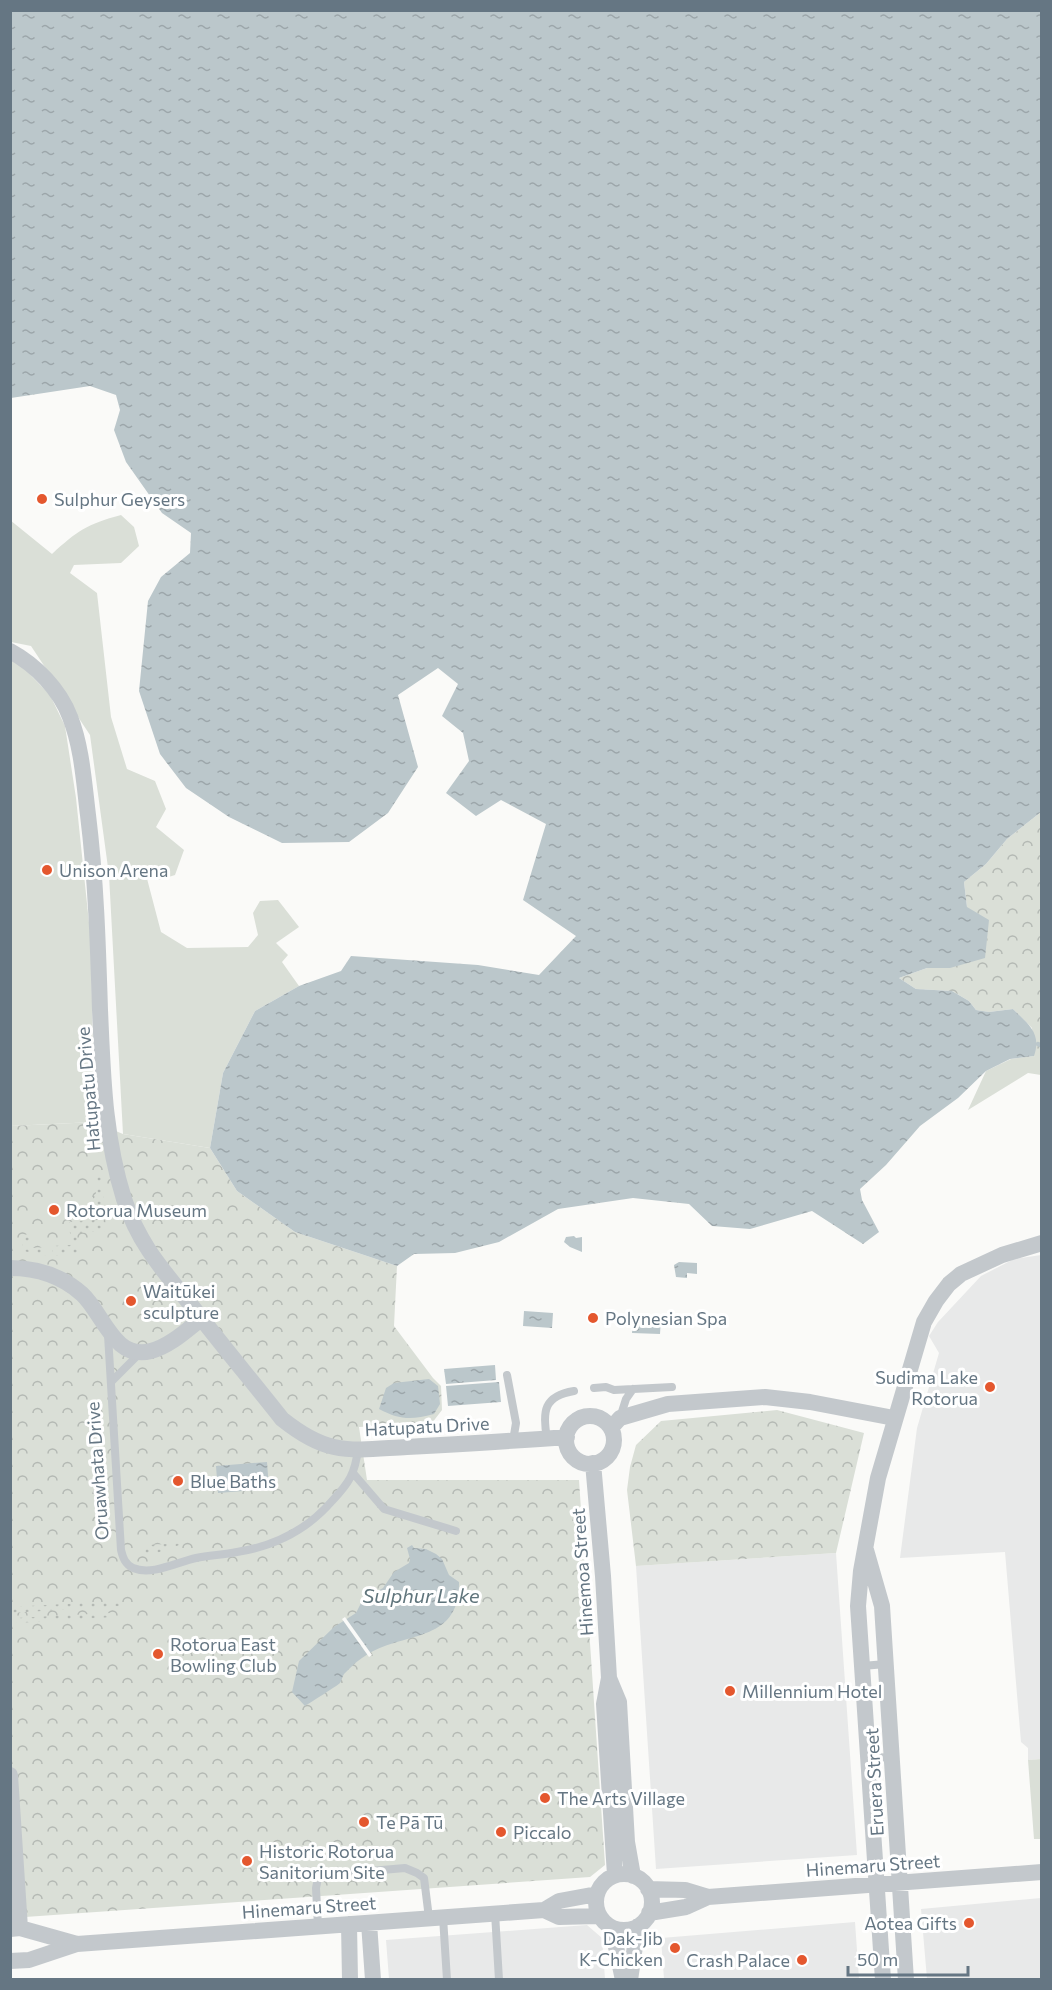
<svg xmlns="http://www.w3.org/2000/svg" width="1052" height="1990" font-family="Commissioner,sans-serif">
	<style>
		.built { fill: #e8e9e9 }
		.grass { fill: #dadfd7 }
		.park { fill: url(#park-crowns) }
		.garden { fill: url(#garden-dots) }
		.water { fill: url(#water-ripples) }
		.pier { fill: #fafaf8 }
		.lines { fill: none; stroke-linecap: round; stroke-linejoin: round }
		.stream { stroke: #bbc7cb; stroke-width: 4.5 }
		.lane { stroke: #c3c8cc; stroke-width: 8 }
		.street { stroke: #c3c8cc; stroke-width: 16 }
		.poi-dot { fill: #e4572e; stroke: #fff; stroke-width: 2 }
		.labels { text-anchor: middle; dominant-baseline: central; stroke-width: 6; stroke-linejoin: round; paint-order: stroke }
		.poi-label { font-size: 18px; fill: #657683; stroke: #fff; text-anchor: start }
		.street-label { font-size: 18px; fill: #657683; stroke: #fff }
		.water-label { font-size: 20px; font-style: italic; fill: #60757c; stroke: #fff }
	</style>
	<defs>
		<pattern id="park-crowns" width="20" height="18" patternUnits="userSpaceOnUse" patternTransform="scale(1.5)"><rect width="20" height="18" fill="#dadfd7"/><path d="M2 6a3 3 0 1 1 6 0M12 15a3 3 0 1 1 6 0" fill="none" stroke="#b4b9b4"/></pattern>
		<pattern id="garden-dots" width="8" height="8" patternUnits="userSpaceOnUse" patternTransform="scale(1.5)"><rect width="8" height="8" fill="#dadfd7"/><path d="M2 2h.1M6 6h.1" fill="none" stroke="#b4b9b4" stroke-width="1.8" stroke-linecap="round"/></pattern>
		<pattern id="water-ripples" width="26" height="14" patternUnits="userSpaceOnUse" patternTransform="scale(1.5)"><rect width="26" height="14" fill="#bbc7cb"/><path d="M2 4q2-2 4 0t4 0M15 11q2-2 4 0t4 0" fill="none" stroke="#9ca6aa"/></pattern>
	</defs>
	<rect width="100%" height="100%" fill="#fafaf8"/>
	<path class="built" d="M1041,1255V1759L1028,1760V1748L1021,1742L1005,1552L900,1558L917,1428L939,1353L929,1336L938,1322L981,1276L1014,1259Z
		M836,1553L857,1855L656,1869L636,1566Z
		M1041,1898V1979H927L921,1909Z
		M855,1922L859,1979H664L661,1938Z
		M587,1925L602,1938L605,1979H389L386,1940Z"/>
	<path class="grass" d="M121,515L134,527L139,546L121,563L74,565L70,573L97,593L111,717L127,769L155,781L166,809L156,827L184,850L175,875L159,880L145,871L161,932L187,948L248,947L258,935L253,913L260,901L278,900L299,927L276,943L288,955L282,962L299,986L255,1011L223,1073L210,1148L123,1134L109,875L90,735L31,646L11,642L10,520L52,554C77,531 87,524 121,515Z
		M11,659L17,661L50,695L65,726L76,798L91,942L94,1122L11,1126Z
		M1034,1056L1041,1058V1075L1028,1073L968,1110L986,1071L1011,1059Z
		M1041,1759V1839H1034L1028,1760Z"/>
	<path class="park" d="M1041,812V1063L1034,1056L1032,1028L1013,1009L989,1012L976,1010L969,1001L952,991L916,989L899,978L927,968H950L967,907L964,882L986,864L1007,839Z
		M94,1122L123,1134L210,1148L237,1191L295,1232L397,1266L394,1326L433,1378L441,1386L442,1410L432,1423L359,1427L367,1480H579L605,1865L590,1877L11,1918V1126Z
		M777,1410L864,1433L836,1553L636,1566L627,1490L630,1467L636,1445L661,1421Z"/>
	<path class="garden" d="M102,1176L106,1231L77,1233L78,1254L53,1256L52,1246L71,1245L69,1222L98,1220L96,1200L93,1199V1196L96,1195L95,1177Z
		M30,1234L31,1248L49,1247V1256L23,1251L22,1235Z
		M185,1543L154,1554H146L145,1551L148,1545Z
		M118,1601L120,1602L119,1606L11,1613V1607Z
		M110,1613L113,1614V1617L17,1623L16,1618Z"/>
	<path class="water" d="M11,10L1041,11V812L1007,839L986,864L964,882L967,907L989,920L985,958L950,968H927L899,978L916,989L952,991L969,1001L976,1010L989,1012L1013,1009C1028,1024 1042,1033 1034,1056L1010,1059L986,1071L958,1098L920,1126L886,1165L860,1189L862,1200L879,1232L863,1244L812,1211L750,1229L712,1226L689,1204L633,1198L558,1209L499,1242L455,1253L414,1254L397,1266L295,1232L237,1191L210,1148L223,1073L255,1011L299,986L341,971L351,956L478,965L539,975L576,936L523,900L546,824L501,800L476,816L446,793L469,761L463,733L442,716L458,684L438,668L398,695L418,767L388,813L349,842L282,843L229,817L186,788L160,754L139,691L148,601L161,577L190,553L191,533L162,513L126,462L114,430L120,410L116,395L90,386L11,398Z
		M574,1236L576,1238L582,1237V1252L570,1247L564,1242L566,1237Z
		M679,1262L697,1263V1274L687,1273V1278L676,1277L674,1265Z
		M524,1311L553,1313L552,1328L523,1326Z
		M633,1318L661,1319L660,1334L632,1333Z
		M495,1365L496,1380L446,1384L444,1369Z
		M429,1379L438,1386L440,1404L434,1414C411,1420 400,1420 379,1409L386,1388L394,1383Z
		M499,1382L501,1402L448,1406L446,1386Z
		M267,1462L269,1489L218,1493L216,1466Z
		M412,1545L414,1548L426,1549L436,1554L442,1559L449,1575L459,1582C460,1645 401,1631 365,1656C358,1660 350,1668 344,1674C342,1677 342,1680 340,1683C337,1686 311,1702 305,1706L292,1692L299,1661L334,1627L356,1613L363,1599L383,1588L394,1572L409,1563L410,1559L407,1548Z"/>
	<path class="pier" d="M345,1617L372,1655L369,1657L342,1619Z"/>
	<g class="lines">
		<path class="stream" d="M1038,1044L1042,1046"/>
		<path class="lane" d="M108,1335L121,1550C123,1558 125,1564 133,1568C152,1576 177,1562 196,1558C210,1555 223,1555 237,1552C275,1546 307,1530 332,1501C349,1483 355,1474 358,1449
			M507,1375L516,1423L513,1441
			M111,1382L141,1352
			M594,1388L606,1387L614,1390L672,1387
			M620,1418L626,1399L633,1389
			M547,1438C542,1411 544,1396 574,1391
			M353,1473L384,1509L456,1531
			M862,1666L886,1664
			M868,1758L892,1757
			M495,1913L499,1980
			M443,1917L447,1980
			M318,1926L316,1888L318,1878L324,1875L405,1868L417,1873L424,1878L429,1918"/>
		<path class="street" d="M10,651C36,665 60,690 70,717C82,747 84,783 88,815C96,880 98,945 100,1010C103,1076 104,1135 124,1199C139,1244 162,1269 191,1305C221,1344 252,1381 282,1419C297,1431 315,1443 334,1447C357,1452 383,1448 407,1447C460,1444 513,1441 567,1437
			M10,1268C37,1268 62,1276 82,1294C103,1313 114,1361 151,1351C170,1346 187,1330 201,1319
			M566 1440a24 24 0 1 1 48 0a24 24 0 1 1-48 0Z
			M611,1428L620,1418L668,1404L765,1397L810,1402L894,1418
			M593,1463L603,1576L609,1678L604,1704L615,1875
			M866,1550L882,1606L906,1980
			M609,1678L619,1702L627,1842L633,1876
			M10,1775L20,1928
			M596 1902a28 28 0 1 1 56 0a28 28 0 1 1-56 0Z
			M648,1889L685,1890L708,1897
			M544,1910L559,1917L599,1916
			M649,1913L686,1907L708,1897L1042,1872
			M369,1923L373,1980
			M349,1924L350,1980
			M612,1928L623,1980
			M10,1929L20,1928L77,1944
			M10,1961L29,1960L77,1944L544,1910L559,1901L597,1894
			M630,1980L638,1926
			M883,1980L858,1606L861,1571L878,1478L924,1322L936,1301L949,1284L961,1274L1002,1255L1042,1243"/>
	</g>
	<g class="poi-dot">
		<circle cx="42" cy="499" r="6"/>
		<circle cx="47" cy="870" r="6"/>
		<circle cx="54" cy="1210" r="6"/>
		<circle cx="131" cy="1301" r="6"/>
		<circle cx="593" cy="1318" r="6"/>
		<circle cx="990" cy="1387" r="6"/>
		<circle cx="178" cy="1481" r="6"/>
		<circle cx="158" cy="1654" r="6"/>
		<circle cx="730" cy="1691" r="6"/>
		<circle cx="545" cy="1798" r="6"/>
		<circle cx="364" cy="1822" r="6"/>
		<circle cx="501" cy="1832" r="6"/>
		<circle cx="247" cy="1861" r="6"/>
		<circle cx="969" cy="1923" r="6"/>
		<circle cx="675" cy="1948" r="6"/>
		<circle cx="802" cy="1960" r="6"/>
	</g>
	<g class="labels">
		<g class="poi-label">
			<text x="54" y="499">Sulphur Geysers</text>
			<text x="59" y="870">Unison Arena</text>
			<text x="66" y="1210">Rotorua Museum</text>
			<text x="143" y="1291">Waitūkei<tspan x="143" dy="21">sculpture</tspan></text>
			<text x="605" y="1318">Polynesian Spa</text>
			<text x="978" y="1377" text-anchor="end">Sudima Lake<tspan x="978" dy="21">Rotorua</tspan></text>
			<text x="190" y="1481">Blue Baths</text>
			<text x="170" y="1644">Rotorua East<tspan x="170" dy="21">Bowling Club</tspan></text>
			<text x="742" y="1691">Millennium Hotel</text>
			<text x="557" y="1798">The Arts Village</text>
			<text x="376" y="1822">Te Pā Tū</text>
			<text x="513" y="1832">Piccalo</text>
			<text x="259" y="1851">Historic Rotorua<tspan x="259" dy="21">Sanitorium Site</tspan></text>
			<text x="957" y="1923" text-anchor="end">Aotea Gifts</text>
			<text x="663" y="1938" text-anchor="end">Dak-Jib<tspan x="663" dy="21">K-Chicken</tspan></text>
			<text x="790" y="1960" text-anchor="end">Crash Palace</text>
		</g>
		<g class="street-label">
			<text transform="translate(88 1089) rotate(-95)">Hatupatu Drive</text>
			<text transform="translate(427 1426) rotate(-3)">Hatupatu Drive</text>
			<text transform="translate(97 1471) rotate(-94)">Oruawhata Drive</text>
			<text transform="translate(582 1572) rotate(-94)">Hinemoa Street</text>
			<text transform="translate(874 1782) rotate(-93)">Eruera Street</text>
			<text transform="translate(873 1865) rotate(-4)">Hinemaru Street</text>
			<text transform="translate(309 1907) rotate(-4)">Hinemaru Street</text>
		</g>
		<g class="water-label">
			<text x="421" y="1595">Sulphur Lake</text>
		</g>
	</g>
	<rect width="1052" height="1990" fill="none" stroke="#657683" stroke-width="24"/>
	<path d="M848 1966v9h120v-9" fill="none" stroke="#657683" stroke-width="3"/>
	<text x="857" y="1966" font-size="18" fill="#657683" stroke="#ffffff" stroke-width="4.5" paint-order="stroke">50 m</text>
</svg>
